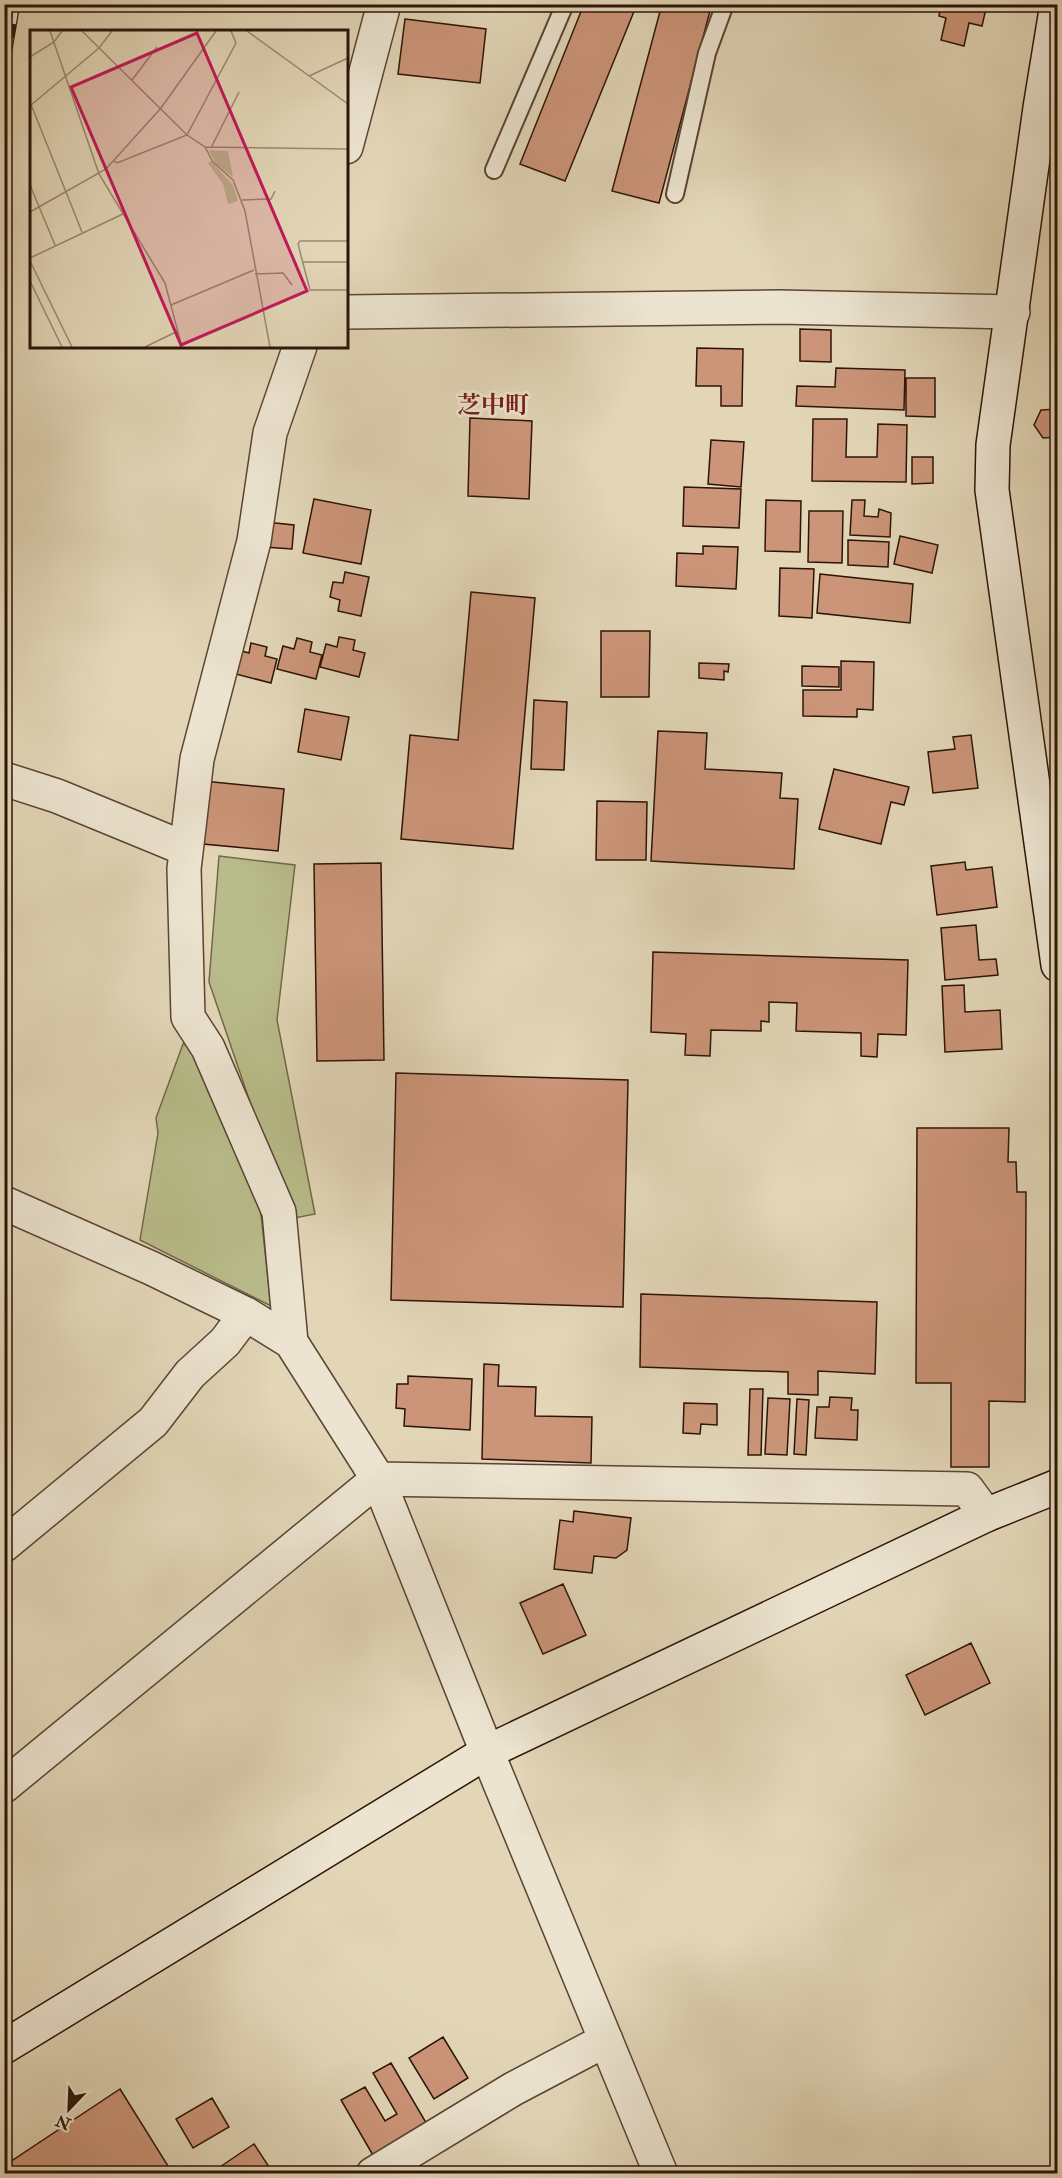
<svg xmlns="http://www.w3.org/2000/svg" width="1062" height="2178" font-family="'IM FELL Double Pica','Noto Serif JP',serif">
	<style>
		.green { fill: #b8bc8a; stroke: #726849; stroke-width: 1.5 }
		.building { fill: #cc9579; stroke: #2d1408; stroke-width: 1.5 }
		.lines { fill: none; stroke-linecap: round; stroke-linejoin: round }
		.lane-casing { stroke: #5a4434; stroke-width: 20 }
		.street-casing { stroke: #5a4434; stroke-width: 36 }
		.secondary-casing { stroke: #2d1408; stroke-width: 36 }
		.lane { stroke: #ece4d0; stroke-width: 16 }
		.street { stroke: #ece4d0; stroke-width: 33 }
		.secondary { stroke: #ece4d0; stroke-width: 33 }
		.rail-casing { stroke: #2d1408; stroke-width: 7 }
		.rail { stroke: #ece4d0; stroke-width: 4.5; stroke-dasharray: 14; stroke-linecap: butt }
		.labels { text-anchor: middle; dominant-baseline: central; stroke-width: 5; stroke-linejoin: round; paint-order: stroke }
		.quarter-label { font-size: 24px; font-weight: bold; fill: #7a1f14; stroke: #ece4d0 }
		.inset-road { fill: none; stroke: #9a8871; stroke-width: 1.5 }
		.view { fill: #c2185b; fill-opacity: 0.15; stroke: #c2185b; stroke-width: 3 }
		.inset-edge { fill: none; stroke: #2d1408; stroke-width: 3 }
	</style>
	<rect width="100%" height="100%" fill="#e2d6b7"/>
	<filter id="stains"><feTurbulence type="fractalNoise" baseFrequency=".00333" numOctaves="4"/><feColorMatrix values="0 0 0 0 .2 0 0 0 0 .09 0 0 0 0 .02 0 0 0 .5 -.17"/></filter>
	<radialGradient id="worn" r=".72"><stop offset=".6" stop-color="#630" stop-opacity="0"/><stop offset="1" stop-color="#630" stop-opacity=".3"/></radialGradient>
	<path class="green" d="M219,856L295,865L277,1020L315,1214L290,1219L209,982Z
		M183,1044L205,1052L258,1187L271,1306L140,1240L158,1133L156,1118Z"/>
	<path class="building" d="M584,4H637L565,181L520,164Z
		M662,4H688L710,11L659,203L612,191Z
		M941,4H987L982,26L969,23L964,46L941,40L946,18L939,16Z
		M405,19L486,29L480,83L398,74Z
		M800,329L831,330V362L800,361Z
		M697,348L743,349L742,406H721V386H696Z
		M836,368L905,370L904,410L796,406L797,386L835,387Z
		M906,378H935V417L906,416Z
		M1058,409V437L1043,438L1034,425L1041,410Z
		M470,418L532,421L529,499L468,496Z
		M813,419H847L846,457H877L878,424L907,425L906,482L812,481Z
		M711,440L744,442L741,487L708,484Z
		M912,457H933V483L912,484Z
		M684,487L741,489L739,528L683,526Z
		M314,499L371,510L361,564L303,553Z
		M766,500L801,501L800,552L765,551Z
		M852,500H865L864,516L878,517L879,509L891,513L890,537L850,535Z
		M809,511H843L842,563L808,562Z
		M266,522L294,525L292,549L264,547Z
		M900,536L938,545L932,573L894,564Z
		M848,540L889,542L888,567L848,565Z
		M703,546L738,547L736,589L676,586L677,553L703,554Z
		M780,568L814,569L812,618L779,616Z
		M345,572L369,577L361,616L338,611L340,600L330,597L333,582L343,583Z
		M820,574L913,584L910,623L817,613Z
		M471,592L535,598L513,849L401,839L410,735L458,740Z
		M601,631H650L649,697H601Z
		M339,637L355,640L353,650L365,653L359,677L320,667L326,644L337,647Z
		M297,638L312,642L310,652L322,655L316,679L277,669L283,646L294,649Z
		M251,643L267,647L265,656L277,659L271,683L232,673L238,650L249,653Z
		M841,661L874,662L873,710L857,709V717L803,716V690H841Z
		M699,663L729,664L728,672L724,671V680L699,678Z
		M802,666L839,667V687L802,686Z
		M534,700L567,702L564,770L531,769Z
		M305,709L349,717L341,760L298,752Z
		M658,731L707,733L705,769L782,773L780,798L798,799L794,869L651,861Z
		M971,735L978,788L933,793L928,752L955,749L953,737Z
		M834,769L909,787L904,805L891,802L881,844L819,829Z
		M203,781L284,789L278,851L203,844Z
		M597,801L647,802L646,860H596Z
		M965,862L966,870L992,867L997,907L937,915L931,866Z
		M381,863L384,1060L317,1061L314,864Z
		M976,925L979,960L996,959L998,975L945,980L941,928Z
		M653,952L908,960L906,1035L878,1034L877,1057L861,1056V1033L796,1031L797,1003L769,1002V1022L761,1021V1031L711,1030L710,1056L685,1055L686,1034L651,1032Z
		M964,985L965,1012L1000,1010L1002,1049L945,1052L942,986Z
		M396,1073L628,1080L623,1307L391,1300Z
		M917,1128H1009L1008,1162H1016L1017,1192H1026L1025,1402L989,1401V1467H951V1383H916Z
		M641,1294L877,1302L875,1374L818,1371V1395L788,1394V1372L640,1367Z
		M484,1364L499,1365L498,1386L536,1387L535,1416L592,1417L591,1463L482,1459Z
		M408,1376L472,1379L470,1430L404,1426L405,1409L396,1408L397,1384H408Z
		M750,1389H763L761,1455H748Z
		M830,1397L852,1398L851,1410H858L857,1440L815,1438L817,1407H829Z
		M768,1398L790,1399L787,1455L765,1454Z
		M797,1399L809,1400L806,1455L794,1454Z
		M684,1403L717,1404V1425L701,1424L700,1434L683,1433Z
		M574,1511L631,1518L627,1550L616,1558L594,1556L592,1573L554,1569L560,1520L573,1522Z
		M563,1584L586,1635L543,1654L520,1603Z
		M971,1643L990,1683L925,1715L906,1675Z
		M443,2037L468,2078L434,2099L409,2058Z
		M391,2063L428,2126L374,2157L341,2100L365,2087L385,2121L397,2114L373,2073Z
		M120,2089L173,2174H4V2166Z
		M212,2098L229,2127L193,2148L176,2119Z
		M254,2144L273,2173L212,2174L211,2173Z"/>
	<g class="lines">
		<defs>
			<path id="lane" d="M494,170L565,4
				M675,194L707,53L725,4"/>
			<path id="street" d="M346,147L384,4
				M346,312L779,307L1013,312
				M4,779L57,796L186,849
				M4,1203L151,1268L246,1314L291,1342L378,1479L487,1752L661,2174
				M291,1342L279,1212L208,1048L188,1017L184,869L197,759L254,541L270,433L300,346
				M4,1545L153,1422L190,1374L225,1342L246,1314
				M4,1786L378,1479L967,1489L986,1515
				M373,2174L513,2089L606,2040"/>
			<path id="secondary" d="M1057,4L1040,108L993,445L992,490L1058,965
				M4,2047L487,1752L986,1515L1058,1486"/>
		</defs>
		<use href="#lane" class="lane-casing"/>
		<use href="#street" class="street-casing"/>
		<use href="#secondary" class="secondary-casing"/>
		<use href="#lane" class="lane"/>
		<use href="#street" class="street"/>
		<use href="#secondary" class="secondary"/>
		<defs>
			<path id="rail" d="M4,79L17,4"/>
		</defs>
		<use href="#rail" class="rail-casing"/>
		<use href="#rail" class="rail"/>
	</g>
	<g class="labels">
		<g class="quarter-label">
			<text x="493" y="405">芝中町</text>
		</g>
	</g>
	<g transform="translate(30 30)">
		<rect width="318" height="318" fill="#e2d6b7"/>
		<path d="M179,120L198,121L203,147L186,134ZM181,131L203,155L208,171L198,174L193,154L178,133Z" fill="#b8bc8a"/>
		<path class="inset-road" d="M20,1L69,144L135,253L152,317M52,1L157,105L175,117L183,132L203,150L215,181L240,317M217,1L318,74M0,27L24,12L32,1M279,46L318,28M102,50L127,17M0,72L52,202M1,75L69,18L82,1M175,117L318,119M181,118L209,62M84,131L87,133L157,105L206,13L201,1M0,155L25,215M212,170L241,169L245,161M0,182L76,139L131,78L186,1M318,211H270L268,214L280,260H318M0,228L93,184M0,231L42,317M272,232H318M225,244L253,243L262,255M0,251L32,317M141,275L224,240M115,317L148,301"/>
		<path class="view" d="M167,3L277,261L151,315L41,57Z"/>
		<rect width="318" height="318" class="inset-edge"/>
	</g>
	<rect width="1062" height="2178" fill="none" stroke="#e2d6b7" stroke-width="24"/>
	<rect x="6" y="6" width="1050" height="2166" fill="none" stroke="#2d1408" stroke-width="3"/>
	<rect x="12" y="12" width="1038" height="2154" fill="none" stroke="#2d1408" stroke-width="1.5"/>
	<g transform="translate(69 2109) rotate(203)" stroke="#ece4d0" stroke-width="4.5" paint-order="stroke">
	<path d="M0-4.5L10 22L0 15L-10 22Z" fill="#2d1408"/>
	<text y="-9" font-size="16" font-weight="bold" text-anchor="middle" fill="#2d1408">N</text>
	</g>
	<rect width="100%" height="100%" filter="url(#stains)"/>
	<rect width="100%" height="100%" fill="url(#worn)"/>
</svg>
